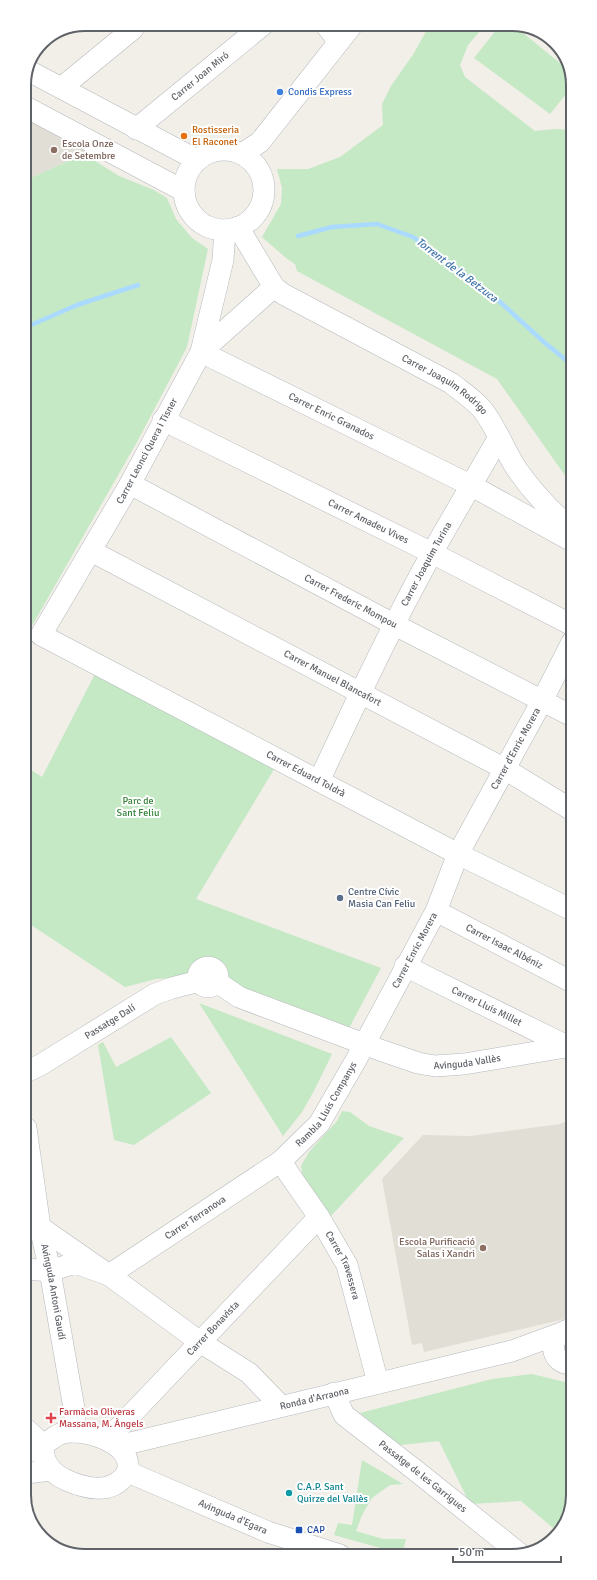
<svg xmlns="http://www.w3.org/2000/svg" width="597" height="1580" font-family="Signika,sans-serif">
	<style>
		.education { fill: #e1ded6 }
		.green { fill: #c5e8c5 }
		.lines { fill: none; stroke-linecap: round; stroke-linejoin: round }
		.stream { stroke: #aadaff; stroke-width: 4.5 }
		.minor-casing { stroke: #b5b8bc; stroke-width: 22 }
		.minor { stroke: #fff; stroke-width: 21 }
		.shop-dot { fill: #3f7fe0; stroke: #fff; stroke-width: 1.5 }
		.food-dot { fill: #e8710a; stroke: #fff; stroke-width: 1.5 }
		.education-dot { fill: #8d6e63; stroke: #fff; stroke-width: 1.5 }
		.service-dot { fill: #5c6f8a; stroke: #fff; stroke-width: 1.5 }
		.health-dot { fill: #e0444e; stroke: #fff; stroke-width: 1.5 }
		.culture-dot { fill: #0f9aa8; stroke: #fff; stroke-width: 1.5 }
		.transit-dot { fill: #1a4fb4; stroke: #fff; stroke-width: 1.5 }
		.labels { text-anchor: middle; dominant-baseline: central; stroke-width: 4; stroke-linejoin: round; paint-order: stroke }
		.street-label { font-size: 10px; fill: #5f6368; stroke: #fff }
		.shop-label { font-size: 10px; fill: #366cbe; stroke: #fff; text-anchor: start }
		.food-label { font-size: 10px; fill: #c56008; stroke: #fff; text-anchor: start }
		.education-label { font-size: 10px; fill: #785e54; stroke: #fff; text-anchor: start }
		.park-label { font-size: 10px; fill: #348238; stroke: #fff }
		.service-label { font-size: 10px; fill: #4e5e75; stroke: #fff; text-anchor: start }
		.health-label { font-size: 10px; fill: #be3a42; stroke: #fff; text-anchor: start }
		.culture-label { font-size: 10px; fill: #0d838f; stroke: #fff; text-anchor: start }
		.transit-label { font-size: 10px; fill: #164399; stroke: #fff; text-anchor: start }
		.water-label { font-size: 11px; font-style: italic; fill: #4174aa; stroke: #fff }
		.rim { fill: none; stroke: #5f6368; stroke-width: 2 }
	</style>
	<rect width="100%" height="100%" fill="#f1efe8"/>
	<path class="education" d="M24,116L85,146L84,154L24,181Z
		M572,1119L573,1317L424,1352L422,1343L412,1345L382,1179L423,1135L470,1136L560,1124Z"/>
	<path class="green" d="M430,24H486L468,45L460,65L465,77L535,131L555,129L571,130V484L497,379L297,271L295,264L286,258L262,237L281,204L282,188L277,169H308L340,157L383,125L382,104L391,86L414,53Z
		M501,24H512L571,72V88L550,114L474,58Z
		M84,154L119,176L154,190L167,198L176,219L192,238L208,249L187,347L137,442L25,638L24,181Z
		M95,674L276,766L196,899L381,968L348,1030L189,977L156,979L125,987L25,921V766L42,777Z
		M199,1003L332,1054L315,1089L302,1112L283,1136Z
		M171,1037L211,1093L134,1145L114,1140L98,1045L103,1042L116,1067Z
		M342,1111L350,1112L369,1126L404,1138L329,1218L303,1179L301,1166L309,1152L337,1121Z
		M532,1374L573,1384V1496L559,1533L521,1501L470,1504L439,1441L400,1445L360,1413L492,1379Z
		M362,1460L403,1484L390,1485L372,1498L362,1515L356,1531L383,1539H406L402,1554L334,1535L338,1523L352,1525Z"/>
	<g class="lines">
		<path class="stream" d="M298,236L332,227L377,224L413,237L450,263L499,301L545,343L571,364
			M24,328L77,305L138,285"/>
		<defs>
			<g id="minor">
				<path d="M325,24L339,42"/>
				<path d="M29,71L197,160"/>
				<path d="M61,88L133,29"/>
				<path d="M24,106L184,191"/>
				<path id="s1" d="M136,129L264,24"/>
				<circle cx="224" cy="190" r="40"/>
				<path d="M242,154L260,142L353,24"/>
				<path id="s2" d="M238,227L274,287L283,294L451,383C461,391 473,399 482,409C496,427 504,449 516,468C532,491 550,511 572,529"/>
				<path id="s3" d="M225,230L223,260L201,352L472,486L572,541"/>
				<path id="s4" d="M274,287L201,352L130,484L41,635L458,854L572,910"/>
				<path id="s5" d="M163,420L432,553L572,625"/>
				<path id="s6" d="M130,484L395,625L572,716"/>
				<path id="s7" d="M91,551L505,769L572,810"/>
				<path id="s8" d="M319,781C355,704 391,627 432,553C454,514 477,476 499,437"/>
				<path id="s9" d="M436,911L572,982"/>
				<path id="s10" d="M405,966L567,1046"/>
				<circle cx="208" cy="977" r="10"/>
				<path id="s11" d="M217,982L239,997L380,1050L418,1063L435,1066L464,1064L572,1046"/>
				<path id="s12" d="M26,1072L42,1064L155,994L172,988L199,981"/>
				<path id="s13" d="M26,1128L40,1227L50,1271L75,1414V1432"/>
				<path id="s14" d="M281,1161L289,1174L319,1217L347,1265L378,1383"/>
				<path d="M40,1227L109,1275L200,1342L249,1373L281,1406"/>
				<path id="s15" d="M26,1269L50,1271L75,1263L109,1275L281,1161L319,1124L356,1060L436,911L458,854L542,701L572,642"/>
				<path d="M568,1330C546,1337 550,1365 573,1364"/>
				<path id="s16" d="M334,1393L344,1415L415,1470L520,1554"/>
				<path d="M26,1429L43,1445"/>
				<path id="s17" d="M107,1440L319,1217"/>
				<path id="s18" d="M118,1446L512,1351L561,1333"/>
				<path d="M26,1453C31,1450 37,1448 42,1445C49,1442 53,1437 60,1434C80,1427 126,1440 128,1464C129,1470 126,1474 123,1478C108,1494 84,1488 66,1480C51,1473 42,1462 43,1445"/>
				<path id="s19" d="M128,1472L268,1532L340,1555"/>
				<path d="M26,1473L51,1470"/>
			</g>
		</defs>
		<use href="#minor" class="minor-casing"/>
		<use href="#minor" class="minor"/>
	</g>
	<circle class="shop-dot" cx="280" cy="92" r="4"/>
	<circle class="food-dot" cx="184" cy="136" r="4"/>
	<g class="education-dot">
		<circle cx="54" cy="150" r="4"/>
		<circle cx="483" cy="1248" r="4"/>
	</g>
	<circle class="service-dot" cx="340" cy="898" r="4"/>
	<path class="health-dot" d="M49 1412h4v4h4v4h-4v4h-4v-4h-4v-4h4z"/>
	<circle class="culture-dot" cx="289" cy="1493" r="4"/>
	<rect class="transit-dot" x="295" y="1526" width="8" height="8" rx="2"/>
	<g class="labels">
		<g class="street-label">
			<text stroke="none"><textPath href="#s1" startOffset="83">Carrer Joan Miró</textPath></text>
			<text stroke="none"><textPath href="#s2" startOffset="267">Carrer Joaquim Rodrigo</textPath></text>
			<text stroke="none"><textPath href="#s3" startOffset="270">Carrer Enric Granados</textPath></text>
			<text transform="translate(147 451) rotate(-62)">Carrer Leonci Quera i Tisner</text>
			<text stroke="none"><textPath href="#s5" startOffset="229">Carrer Amadeu Vives</textPath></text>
			<text stroke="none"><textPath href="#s8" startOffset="242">Carrer Joaquim Turina</textPath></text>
			<text stroke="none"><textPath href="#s6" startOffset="250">Carrer Frederic Mompou</textPath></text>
			<text stroke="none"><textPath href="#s7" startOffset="273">Carrer Manuel Blancafort</textPath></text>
			<text stroke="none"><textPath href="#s15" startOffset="770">Carrer d'Enric Morera</textPath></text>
			<text stroke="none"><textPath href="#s4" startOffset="722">Carrer Eduard Toldrà</textPath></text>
			<text stroke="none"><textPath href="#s9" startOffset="77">Carrer Isaac Albéniz</textPath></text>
			<text stroke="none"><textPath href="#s15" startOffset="544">Carrer Enric Morera</textPath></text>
			<text stroke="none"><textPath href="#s10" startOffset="91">Carrer Lluis Millet</textPath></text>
			<text stroke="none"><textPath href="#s12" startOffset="98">Passatge Dalí</textPath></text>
			<text stroke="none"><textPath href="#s11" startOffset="267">Avinguda Vallès</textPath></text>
			<text stroke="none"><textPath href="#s15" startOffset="366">Rambla Lluís Companys</textPath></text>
			<text stroke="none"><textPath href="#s15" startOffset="190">Carrer Terranova</textPath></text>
			<text stroke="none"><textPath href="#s14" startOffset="122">Carrer Travessera</textPath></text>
			<text stroke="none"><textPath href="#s13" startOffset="166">Avinguda Antoni Gaudí</textPath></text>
			<text stroke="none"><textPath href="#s17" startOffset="154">Carrer Bonavista</textPath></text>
			<text stroke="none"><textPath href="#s18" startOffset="202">Ronda d'Arraona</textPath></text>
			<text stroke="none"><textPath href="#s16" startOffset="124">Passatge de les Garrigues</textPath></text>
			<text stroke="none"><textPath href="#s19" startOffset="114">Avinguda d'Egara</textPath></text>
		</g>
		<g class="shop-label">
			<text x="288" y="92">Condis Express</text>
		</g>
		<g class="food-label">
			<text x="192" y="130">Rostisseria<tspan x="192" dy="12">El Raconet</tspan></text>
		</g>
		<g class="education-label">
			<text x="62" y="144">Escola Onze<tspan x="62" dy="12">de Setembre</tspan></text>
			<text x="475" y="1242" text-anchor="end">Escola Purificació<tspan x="475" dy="12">Salas i Xandri</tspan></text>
		</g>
		<g class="park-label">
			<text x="138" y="801">Parc de<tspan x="138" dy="12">Sant Feliu</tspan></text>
		</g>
		<g class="service-label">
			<text x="348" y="892">Centre Cívic<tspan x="348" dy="12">Masia Can Feliu</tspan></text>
		</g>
		<g class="health-label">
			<text x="59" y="1412">Farmàcia Oliveras<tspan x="59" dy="12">Massana, M. Àngels</tspan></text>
		</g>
		<g class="culture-label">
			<text x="297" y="1487">C.A.P. Sant<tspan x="297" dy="12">Quirze del Vallès</tspan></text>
		</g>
		<g class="transit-label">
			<text x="307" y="1530">CAP</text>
		</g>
		<g class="water-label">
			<text transform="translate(457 270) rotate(37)">Torrent de la Betzuca</text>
		</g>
	</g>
	<path d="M0 0H597V1580H0ZM85 31H512A54 54 0 0 1 566 85V1495A54 54 0 0 1 512 1549H85A54 54 0 0 1 31 1495V85A54 54 0 0 1 85 31Z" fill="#fff" fill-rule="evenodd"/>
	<path class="rim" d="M85 31H512A54 54 0 0 1 566 85V1495A54 54 0 0 1 512 1549H85A54 54 0 0 1 31 1495V85A54 54 0 0 1 85 31Z"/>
	<path d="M453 1556v6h108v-6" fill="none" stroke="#5f6368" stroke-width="2"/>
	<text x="459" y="1556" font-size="12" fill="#5f6368" stroke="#ffffff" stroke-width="3" paint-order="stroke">50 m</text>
</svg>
